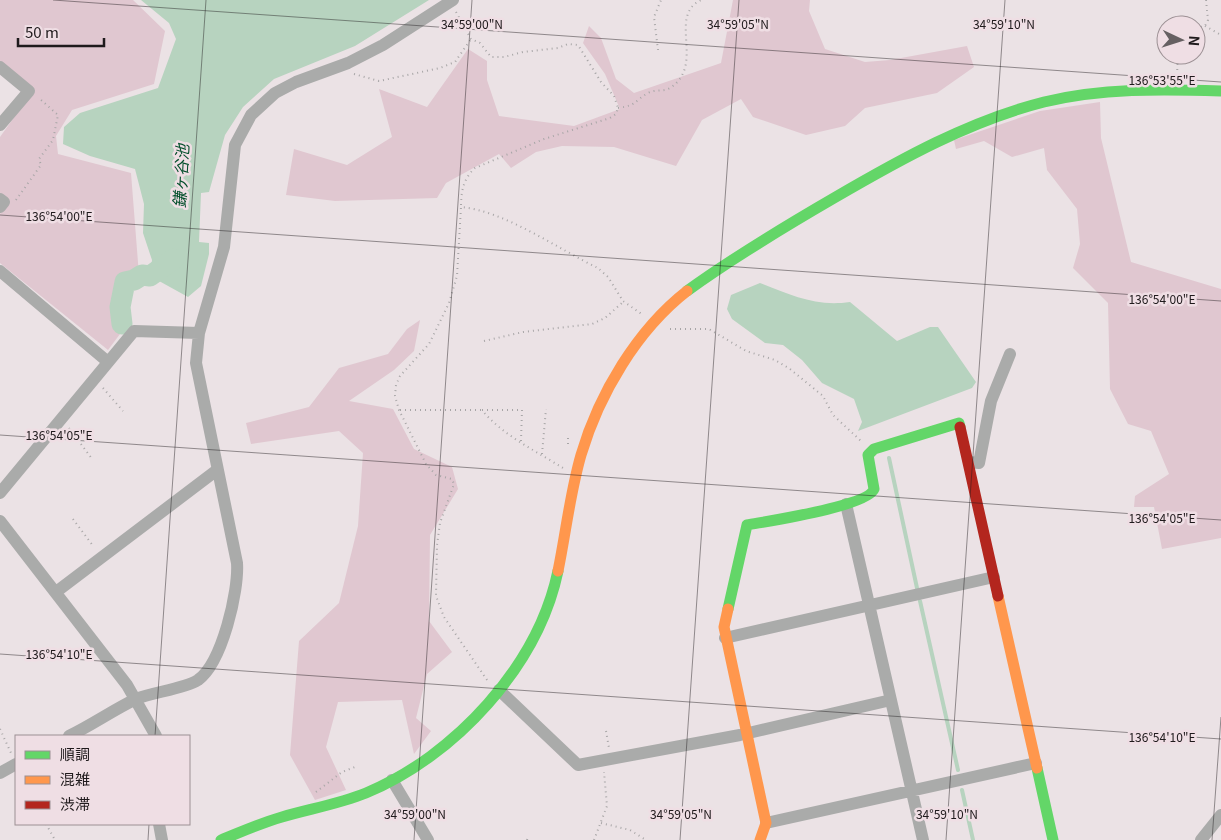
<svg xmlns="http://www.w3.org/2000/svg" width="1221" height="840" font-family="Georgia,'Noto Sans JP',serif">
	<style>
		.green { fill: #e0c7d0 }
		.water { fill: #b7d3bf }
		.lines { fill: none; stroke-linecap: round; stroke-linejoin: round }
		.stream { stroke: #b7d3bf; stroke-width: 4 }
		.river { stroke: #b7d3bf; stroke-width: 21 }
		.path { stroke: #a8a6a7; stroke-width: 2; stroke-dasharray: 1 4; stroke-linecap: butt }
		.street { stroke: #aaabaa; stroke-width: 12 }
		.fast { stroke: #63d668; stroke-width: 11 }
		.slow { stroke: #ff974d; stroke-width: 11 }
		.jam { stroke: #b3261e; stroke-width: 11 }
		.ticks { fill: none; stroke: #1f1a1c; stroke-width: 1; stroke-opacity: 0.45 }
		.labels { text-anchor: middle; dominant-baseline: central; stroke-width: 5; stroke-linejoin: round; paint-order: stroke }
		.water-label { font-size: 16px; font-style: italic; fill: #034f2b; stroke: #efdee4 }
		.ticks-label { font-size: 12px; text-anchor: middle; fill: #1f1a1c; stroke: #efdee4; stroke-width: 5; stroke-linejoin: round; paint-order: stroke }
	</style>
	<rect width="100%" height="100%" fill="#ebe2e5"/>
	<path class="green" d="M0,0H133L165,31L154,84L72,110L56,136L58,154L131,173L140,288L118,287L116,323L123,330L108,350L0,263V214L7,203L0,196V137L33,91L0,62Z
		M733,0H810L809,11L825,49L865,62L890,60L967,46L974,67L937,93L865,108L845,126L806,135L753,117L741,99L702,120L676,166L614,147L562,146L536,152L511,168L499,154L446,183L437,198L335,201L286,195L294,149L347,165L392,137L379,89L427,107L468,49L487,61V80L499,116L574,126L620,109L605,74L583,43L589,26L601,38L616,79L634,93L721,63Z
		M1100,102L1101,138L1131,262L1221,289V538L1162,549L1154,507H1134L1135,496L1169,474L1151,431L1128,424L1110,389L1108,303L1073,268L1080,244L1077,209L1047,170L1044,148L1012,157L984,141L956,149L954,140L1040,111Z
		M420,320L414,351L394,370L349,401L393,409L414,449L452,467L458,489L430,535L429,621L452,652L427,674L416,718L431,731L414,754L402,700L338,702L326,747L346,790L315,800L290,755L299,641L339,603L358,526L363,453L339,431L251,444L246,423L309,407L339,368L388,354L407,329Z"/>
	<path class="water" d="M141,0H429L355,46L274,79L243,107L225,135L209,192L201,193L199,242L209,243V254L201,286L188,297L150,276L152,260L143,233L144,204L135,169L90,156L63,144L64,127L80,113L158,88L176,39L169,23Z
		M760,283C792,295 815,307 850,302L897,341L930,327H938L976,382L972,388L858,431L862,422L854,399L822,383L802,360L783,345L765,343L732,319L727,309L731,295Z"/>
	<g class="lines">
		<path class="stream" d="M889,458L917,588
			M920,601L958,770
			M962,790L973,840"/>
		<path class="river" d="M122,324L120,307L125,282L134,280L142,275L150,276L174,259"/>
		<path class="path" d="M456,12L471,39L480,43L491,57H504L523,52L558,48L568,44L578,45L601,82L614,96L618,108L616,114L610,118L544,139L475,168C463,179 461,192 461,207
			M1205,26L1221,35
			M1196,28L1205,26L1208,20L1206,0
			M658,50L654,17L661,0
			M354,74L379,81L440,68L455,62L471,39
			M1177,75L1178,55
			M618,108C638,105 634,101 648,93C655,89 664,92 670,88C706,65 667,16 701,0
			M16,200L41,165L39,159L53,140L58,115L40,99
			M670,329H709L746,351L775,360L790,369L823,396L833,415L861,441
			M484,341L523,332L592,324L605,318L623,302
			M103,388L123,411
			M400,410H482
			M69,428L93,460
			M568,438V446
			M521,441L522,410H482C502,435 536,451 563,468
			M542,454L546,409
			M73,519L94,547
			M487,680L444,617L436,596L437,545L440,523L454,484L452,479L436,475L426,464L399,410L395,396L396,385L400,376L429,344L449,303L457,276L461,207C505,211 558,249 598,268L608,277L623,301L643,315
			M0,729L11,753
			M606,731L609,748
			M316,792L342,772L355,767
			M601,823L630,830L646,840
			M46,824L55,840
			M527,840L528,837
			M594,840L607,806L604,772"/>
		<path class="street" d="M0,67L29,91L0,125
			M0,199L4,202L0,207
			M0,271L108,362
			M969,462L979,463L991,401L1010,354
			M0,493L134,331L199,333
			M846,504L923,840
			M0,521L127,685L156,736
			M56,592L217,470
			M725,638L994,577
			M499,690L578,765L740,735L891,700
			M69,736C92,725 113,710 136,699C153,692 184,689 198,680C222,663 239,591 237,563L196,363L199,333L224,247L235,145L251,115L275,93L296,82L348,63L383,45L453,0
			M0,773L16,764
			M392,780L428,840
			M766,823L1036,763
			M159,824L162,840
			M1201,840L1221,815"/>
		<path class="fast" d="M687,291C734,257 784,227 834,198C901,159 969,121 1044,102C1101,88 1162,89 1221,91
			M728,609L747,525C768,521 868,506 874,489L868,455L874,449L959,423L960,427
			M1037,768L1053,840
			M221,840C241,832 261,823 282,817C309,809 339,804 366,793C455,756 538,666 558,571"/>
		<path class="slow" d="M558,571C566,532 570,493 581,455C599,394 637,330 687,291
			M998,596L1037,768
			M728,609L724,627L766,823L760,840"/>
		<path class="jam" d="M960,427L998,596"/>
	</g>
	<path class="ticks" d="M53,0L1221,82M0,215L1221,301M0,435L1221,520M0,654L1221,739M155,736L206,0M148,840L149,824M414,840L472,0M680,840L739,0M946,840L1005,0M1212,840L1221,717"/>
	<g class="labels">
		<g class="water-label">
			<text transform="translate(180 176) rotate(-87)">鎌ヶ谷池</text>
		</g>
	</g>
	<g class="ticks-label">
		<text x="472" y="29">34°59'00"N</text>
		<text x="738" y="29">34°59'05"N</text>
		<text x="1004" y="29">34°59'10"N</text>
		<text x="1162" y="85">136°53'55"E</text>
		<text x="59" y="221">136°54'00"E</text>
		<text x="1162" y="304">136°54'00"E</text>
		<text x="59" y="440">136°54'05"E</text>
		<text x="1162" y="523">136°54'05"E</text>
		<text x="59" y="659">136°54'10"E</text>
		<text x="1162" y="742">136°54'10"E</text>
		<text x="415" y="819">34°59'00"N</text>
		<text x="681" y="819">34°59'05"N</text>
		<text x="947" y="819">34°59'10"N</text>
	</g>
	<rect x="15" y="735" width="175" height="90" fill="#efdee4" stroke="#9c9094"/>
	<rect x="25" y="751" width="25" height="8" fill="#63d668" stroke="#9c9094"/>
	<text x="60" y="760" font-size="15" fill="#1f1a1c">順調</text>
	<rect x="25" y="776" width="25" height="8" fill="#ff974d" stroke="#9c9094"/>
	<text x="60" y="785" font-size="15" fill="#1f1a1c">混雑</text>
	<rect x="25" y="801" width="25" height="8" fill="#b3261e" stroke="#9c9094"/>
	<text x="60" y="810" font-size="15" fill="#1f1a1c">渋滞</text>
	<g transform="translate(1181 40) rotate(94)"><circle r="24" fill="#efdee4" stroke="#9c9094"/>
	<path d="M0-4L9 19L0 12L-9 19Z" fill="#666062"/>
	<text y="-8" font-size="14" font-weight="bold" text-anchor="middle" fill="#1f1a1c">N</text>
	</g>
	<path d="M18 38v8h86v-8" fill="none" stroke="#1f1a1c" stroke-width="2.5"/>
	<text x="25" y="38" font-size="15" fill="#1f1a1c" stroke="#efdee4" stroke-width="4" paint-order="stroke">50 m</text>
</svg>
